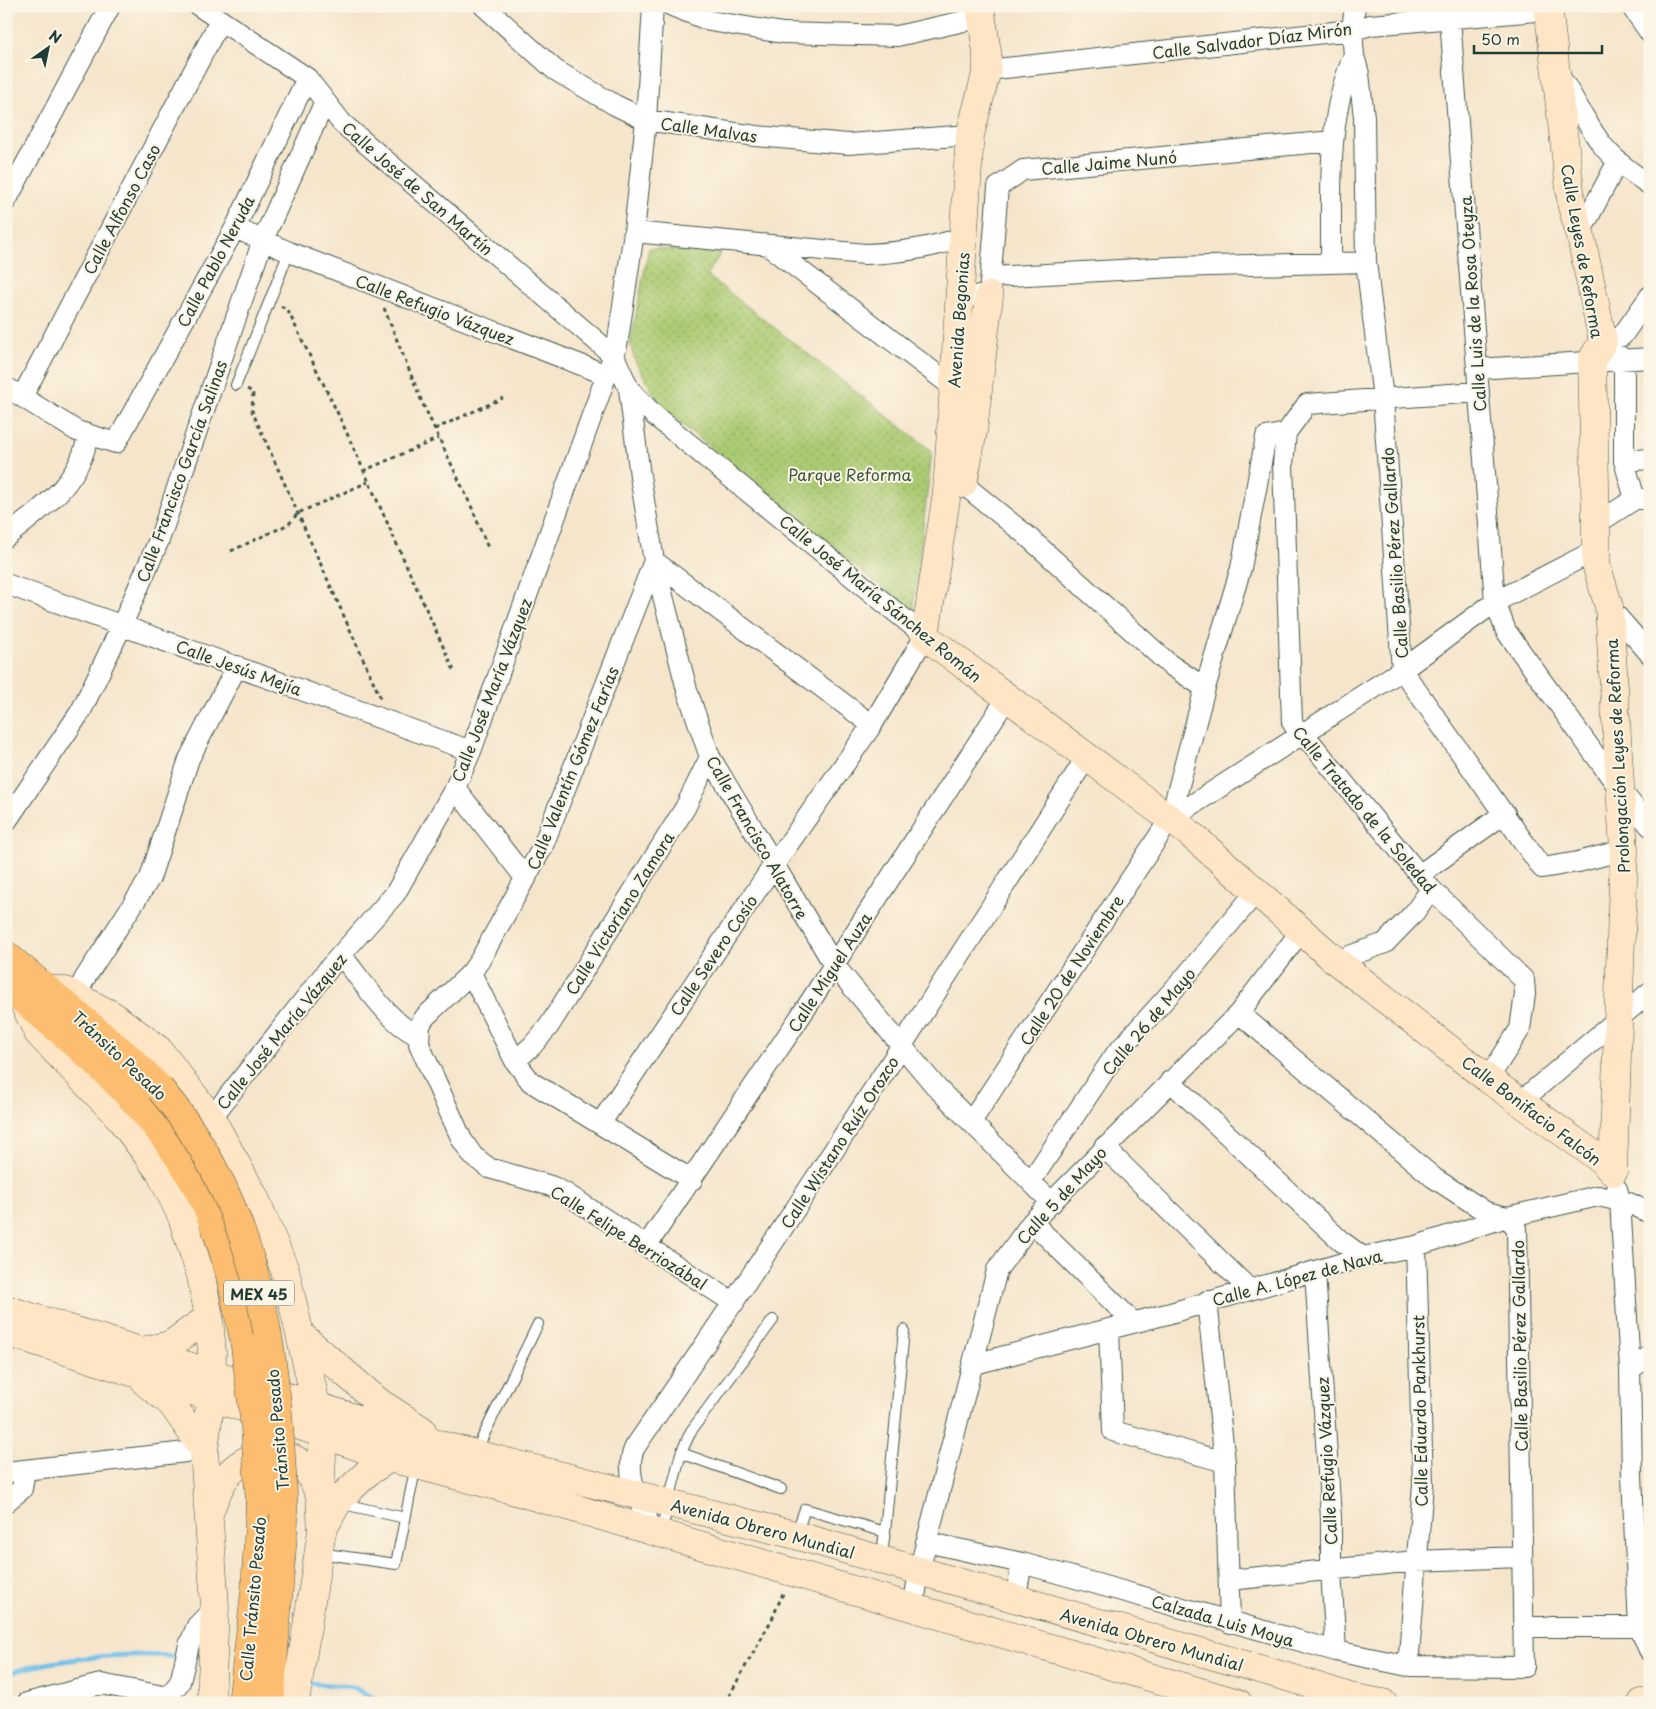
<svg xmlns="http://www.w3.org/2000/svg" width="1656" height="1709" font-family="'Playpen Sans',sans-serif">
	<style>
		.park { fill: url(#park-dots); stroke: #658454 }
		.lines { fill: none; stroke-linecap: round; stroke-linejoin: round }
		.stream { stroke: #70c0eb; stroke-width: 5 }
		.lane-casing { stroke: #3f564b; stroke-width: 12 }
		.street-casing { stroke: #3f564b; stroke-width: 22 }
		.secondary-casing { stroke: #3f564b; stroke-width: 29 }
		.primary-casing { stroke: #3f564b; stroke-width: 29 }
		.path { stroke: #3f564b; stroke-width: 3; stroke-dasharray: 4 4; stroke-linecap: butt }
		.lane { stroke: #fff; stroke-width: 10 }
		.street { stroke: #fff; stroke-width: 20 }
		.secondary { stroke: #fee5c5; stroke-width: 28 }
		.primary { stroke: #fcbd6f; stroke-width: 28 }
		.primary-bridge-casing { stroke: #3f564b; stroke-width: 29; stroke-linecap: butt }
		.primary-bridge { stroke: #fcbd6f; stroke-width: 28 }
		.labels { text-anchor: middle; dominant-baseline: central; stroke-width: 4; stroke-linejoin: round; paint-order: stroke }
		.shield { fill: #fcf5e5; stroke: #617469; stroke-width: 1 }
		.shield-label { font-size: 15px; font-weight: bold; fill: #1f3d34 }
		.street-label { font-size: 16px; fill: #1f3d34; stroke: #fcf5e5 }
		.park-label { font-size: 16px; fill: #3b5941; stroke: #fcf5e5 }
	</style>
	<defs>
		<pattern id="park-dots" width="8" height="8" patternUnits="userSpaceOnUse" patternTransform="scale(1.25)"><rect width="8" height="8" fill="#abcb73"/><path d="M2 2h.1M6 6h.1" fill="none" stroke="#8ba65f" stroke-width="1.8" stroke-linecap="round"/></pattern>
	</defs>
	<rect width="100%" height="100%" fill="#fcf5e5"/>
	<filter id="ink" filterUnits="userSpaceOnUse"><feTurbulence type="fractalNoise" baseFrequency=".02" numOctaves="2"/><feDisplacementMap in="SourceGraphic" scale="10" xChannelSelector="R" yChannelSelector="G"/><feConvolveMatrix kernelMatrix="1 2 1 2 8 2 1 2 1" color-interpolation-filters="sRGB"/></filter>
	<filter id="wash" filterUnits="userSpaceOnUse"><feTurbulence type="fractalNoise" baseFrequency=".0096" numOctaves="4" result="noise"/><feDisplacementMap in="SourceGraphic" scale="20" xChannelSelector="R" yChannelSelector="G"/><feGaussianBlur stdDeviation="1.12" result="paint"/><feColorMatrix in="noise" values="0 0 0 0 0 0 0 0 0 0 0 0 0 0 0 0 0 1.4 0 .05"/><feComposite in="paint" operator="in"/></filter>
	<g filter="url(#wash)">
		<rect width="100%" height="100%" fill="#f5e5cb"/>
		<path class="park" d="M649,248L721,253L707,275L932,451L913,613L662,408L635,361L630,344Z"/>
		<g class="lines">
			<path class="stream" d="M6,1675C43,1659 141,1650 181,1658
				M307,1683L353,1687L382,1703"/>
		</g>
	</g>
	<g filter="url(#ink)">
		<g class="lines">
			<defs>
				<path id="lane" d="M236,385L289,252
					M475,1453L538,1324
					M681,1453L781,1489
					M339,1503L405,1518
					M661,1532L681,1453L691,1431L773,1320
					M885,1532L904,1330
					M796,1534L805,1509L885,1532L881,1559
					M319,1553L396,1564L416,1465"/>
				<path id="street" d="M199,6L307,78L342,123L614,356L629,389L655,416L925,636L872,725L773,866L600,1124
					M484,6L555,70L615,105L646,120L756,136L848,144L970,135
					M672,6L710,21L783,33L897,36L982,17
					M1355,6L1352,30L1354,56L1359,74L1364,117L1366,262L1383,398L1402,670L1542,868L1578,862L1624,850
					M1449,6L1495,602L1506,631L1621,791L1650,826
					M1631,6L1650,33
					M987,70L1352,30L1371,25L1548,10
					M1557,73C1573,95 1584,120 1600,142C1613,160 1632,173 1650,185
					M6,201L110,6
					M235,228L289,252L607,375
					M634,232L865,254C900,253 931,248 964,237
					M1580,233L1618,161
					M767,245L953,387
					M1331,262C1332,195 1325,119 1354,56
					M991,277L1173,267L1366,262
					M959,296H989L998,187L1023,170L1333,141
					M1603,341L1622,336L1650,296
					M1614,351L1624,360V461L1635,499
					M1477,369L1650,358
					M6,387L77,431L116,443L235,228L307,78
					M629,389L640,476L654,561L687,690L710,757L834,965L937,1088L1052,1203
					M22,397L220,21
					M1286,433L1283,464L1292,722L1300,735L1312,744L1431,889L1524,980L1525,994L1520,1029L1488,1079
					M1286,433L1307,404L1479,392
					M1624,461L1650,459
					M950,491L963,484L1026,535L1169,664L1205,688L1170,819L971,1122
					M1596,524L1635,499H1650
					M6,537C42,508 81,483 88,434
					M6,584L471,751
					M1609,607L1650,654
					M1205,688L1241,568L1266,437L1286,433
					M455,788L526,879
					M1170,819L1402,670L1495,602L1594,551
					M6,822L81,711L122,625L159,540L263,240L325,101
					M1419,875L1505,813
					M341,955C359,976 393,1029 419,1035
					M1336,961L1385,943L1414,913L1431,889
					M471,973L515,1061L531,1082L692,1180
					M76,996L85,978L150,878L189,759L237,666
					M515,1061L532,1046L549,1026L685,808L710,757
					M1170,1081L1341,1241L1363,1257
					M1520,1102L1650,992
					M211,1118L330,967L395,894L455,788L471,751L617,346L634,232L646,120L653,6
					M1104,1147L1250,1290
					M1031,1181L1115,1055L1185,977L1256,892
					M1617,1189L1620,1200L1630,1369L1632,1476L1639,1627L1650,1652
					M1032,1222L1133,1322
					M647,1245L806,1008L1007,698
					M1315,1272L1331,1518V1570L1336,1651
					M1207,1301L1225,1462L1230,1623
					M734,1303L565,1193L551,1186L489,1168L473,1156L462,1140L419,1044L420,1025L425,1017L471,973L480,960L542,848L654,561L872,725
					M1109,1329L1113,1431L1225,1462
					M974,1364L1167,1314L1363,1257L1416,1246L1507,1217L1598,1196L1629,1203L1650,1213
					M1630,1369L1650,1356
					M6,1472L204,1450
					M6,1502L22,1489L25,1470
					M653,1531C642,1507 622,1473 635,1447C791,1221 938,990 1086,758
					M926,1542L1022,1563L1336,1651L1408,1666L1524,1667L1517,1228L1507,1217L1486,1212L1434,1178L1239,1013
					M1230,1580L1415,1561L1521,1557
					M1015,1600L1022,1563
					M913,1609L919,1571L997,1270L1032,1222L1239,1013L1301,931
					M1523,1627H1650
					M1408,1666L1423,1485L1416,1246
					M27,1703L101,1684L168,1697L180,1682L189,1645L197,1626L215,1607"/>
				<path id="secondary" d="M980,6L987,52V70L970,135L947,492L925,636L1189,833L1336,961L1488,1079L1600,1159L1613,1172
					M1548,6L1572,207L1580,233L1603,341L1592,360L1596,524V564L1609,607L1624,850L1613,1172
					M963,484L973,431L989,296
					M46,989L65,991L112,1015L159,1050L211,1118L255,1198L285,1270L323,1434L320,1496L322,1531L295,1703
					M21,997L38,1033L119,1117L160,1172L182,1217L201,1276L209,1317L212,1353L211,1398L204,1450L215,1607L211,1703
					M6,1309L448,1447L795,1535L1294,1679L1350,1697L1383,1703
					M6,1332L295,1424L390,1458L519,1492L1238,1703
					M302,1336L380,1403L422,1430
					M143,1351L170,1345L209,1317
					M146,1383L171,1403L204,1450
					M209,1513C213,1503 217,1491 223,1481C239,1457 276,1443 300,1463C311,1472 315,1485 320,1496
					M322,1531L339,1500L368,1472L390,1458
					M1642,1703L1650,1702"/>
				<path id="primary" d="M6,955L128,1057L160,1089
					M6,986C82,1048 162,1113 205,1203C226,1248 236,1298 245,1346
					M242,1703L255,1593L260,1504
					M270,1703L284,1521"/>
			</defs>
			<use href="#lane" class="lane-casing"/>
			<use href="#street" class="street-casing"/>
			<use href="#secondary" class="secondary-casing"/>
			<use href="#primary" class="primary-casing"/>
			<path class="path" d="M281,306L288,311L340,418L455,673
				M384,308L422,402L472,508L488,548
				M247,389L253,392L252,411L382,701
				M435,429L503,398
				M363,471L439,438
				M231,551L289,524L298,513L368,482
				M725,1703L772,1619L784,1591"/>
			<use href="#lane" class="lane"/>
			<use href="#street" class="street"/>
			<use href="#secondary" class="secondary"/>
			<use href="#primary" class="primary"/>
			<defs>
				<path id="primary-bridge" d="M160,1089C264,1211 279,1366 284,1521
					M245,1346L255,1427L260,1504"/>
			</defs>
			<use href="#primary-bridge" class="primary-bridge-casing"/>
			<use href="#primary-bridge" class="primary-bridge"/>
		</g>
	</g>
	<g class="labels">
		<rect class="shield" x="224" y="1280.5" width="70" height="25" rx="4"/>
		<g class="shield-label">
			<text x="259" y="1293">MEX 45</text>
		</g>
		<g class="street-label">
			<text transform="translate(1252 40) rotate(-7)">Calle Salvador Díaz Mirón</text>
			<text transform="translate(709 129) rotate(8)">Calle Malvas</text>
			<text transform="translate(1109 162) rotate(-5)">Calle Jaime Nunó</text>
			<text transform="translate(418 188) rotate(41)">Calle José de San Martín</text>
			<text transform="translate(121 209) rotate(-62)">Calle Alfonso Caso</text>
			<text transform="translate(1583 251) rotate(80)">Calle Leyes de Reforma</text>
			<text transform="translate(215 261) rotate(-62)">Calle Pablo Neruda</text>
			<text transform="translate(1472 304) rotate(-94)">Calle Luis de la Rosa Oteyza</text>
			<text transform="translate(435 309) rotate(21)">Calle Refugio Vázquez</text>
			<text transform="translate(958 320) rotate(-86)">Avenida Begonias</text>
			<text transform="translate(181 471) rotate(-70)">Calle Francisco García Salinas</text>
			<text transform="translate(1394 553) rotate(-94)">Calle Basilio Pérez Gallardo</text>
			<text transform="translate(881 598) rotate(39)">Calle José María Sánchez Román</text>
			<text transform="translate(239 667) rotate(20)">Calle Jesús Mejía</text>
			<text transform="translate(491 690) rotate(-69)">Calle José María Vázquez</text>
			<text transform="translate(1617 756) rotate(-93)">Prolongación Leyes de Reforma</text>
			<text transform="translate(572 768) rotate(-68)">Calle Valentín Gómez Farías</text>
			<text transform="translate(1365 809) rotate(50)">Calle Tratado de la Soledad</text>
			<text transform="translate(758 837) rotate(60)">Calle Francisco Alatorre</text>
			<text transform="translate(619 913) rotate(-58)">Calle Victoriano Zamora</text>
			<text transform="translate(713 955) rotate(-56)">Calle Severo Cosío</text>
			<text transform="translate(1071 970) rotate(-57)">Calle 20 de Noviembre</text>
			<text transform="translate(829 972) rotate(-57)">Calle Miguel Auza</text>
			<text transform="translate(1148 1021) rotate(-50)">Calle 26 de Mayo</text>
			<text transform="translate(281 1031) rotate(-51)">Calle José María Vázquez</text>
			<text transform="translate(120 1055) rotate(43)">Tránsito Pesado</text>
			<text transform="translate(1532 1110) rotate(37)">Calle Bonifacio Falcón</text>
			<text transform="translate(839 1142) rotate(-57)">Calle Wistano Ruíz Orozco</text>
			<text transform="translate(1061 1195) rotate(-48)">Calle 5 de Mayo</text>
			<text transform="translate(629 1237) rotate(32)">Calle Felipe Berriozábal</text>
			<text transform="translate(1297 1277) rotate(-15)">Calle A. López de Nava</text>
			<text transform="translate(1519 1346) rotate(-91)">Calle Basilio Pérez Gallardo</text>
			<text transform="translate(1419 1411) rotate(-91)">Calle Eduardo Pankhurst</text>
			<text transform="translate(277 1430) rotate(-95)">Tránsito Pesado</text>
			<text transform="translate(1326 1461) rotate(-93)">Calle Refugio Vázquez</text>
			<text transform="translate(763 1528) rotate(15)">Avenida Obrero Mundial</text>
			<text transform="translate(252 1599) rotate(-85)">Calle Tránsito Pesado</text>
			<text transform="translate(1223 1620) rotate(16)">Calzada Luis Moya</text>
			<text transform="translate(1152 1639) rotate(16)">Avenida Obrero Mundial</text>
		</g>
		<g class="park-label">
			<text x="850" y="474">Parque Reforma</text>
		</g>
	</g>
	<rect width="1656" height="1709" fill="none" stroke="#fcf5e5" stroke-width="25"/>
	<g transform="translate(48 48) rotate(33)" stroke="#fcf5e5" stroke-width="4" paint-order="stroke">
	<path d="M0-4L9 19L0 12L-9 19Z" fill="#1f3d34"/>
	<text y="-8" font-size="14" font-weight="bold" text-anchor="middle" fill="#1f3d34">N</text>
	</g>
	<path d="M1474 45v8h128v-8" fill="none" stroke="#1f3d34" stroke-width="2.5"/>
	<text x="1481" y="45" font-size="15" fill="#1f3d34" stroke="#fcf5e5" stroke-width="4" paint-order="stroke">50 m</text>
</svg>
